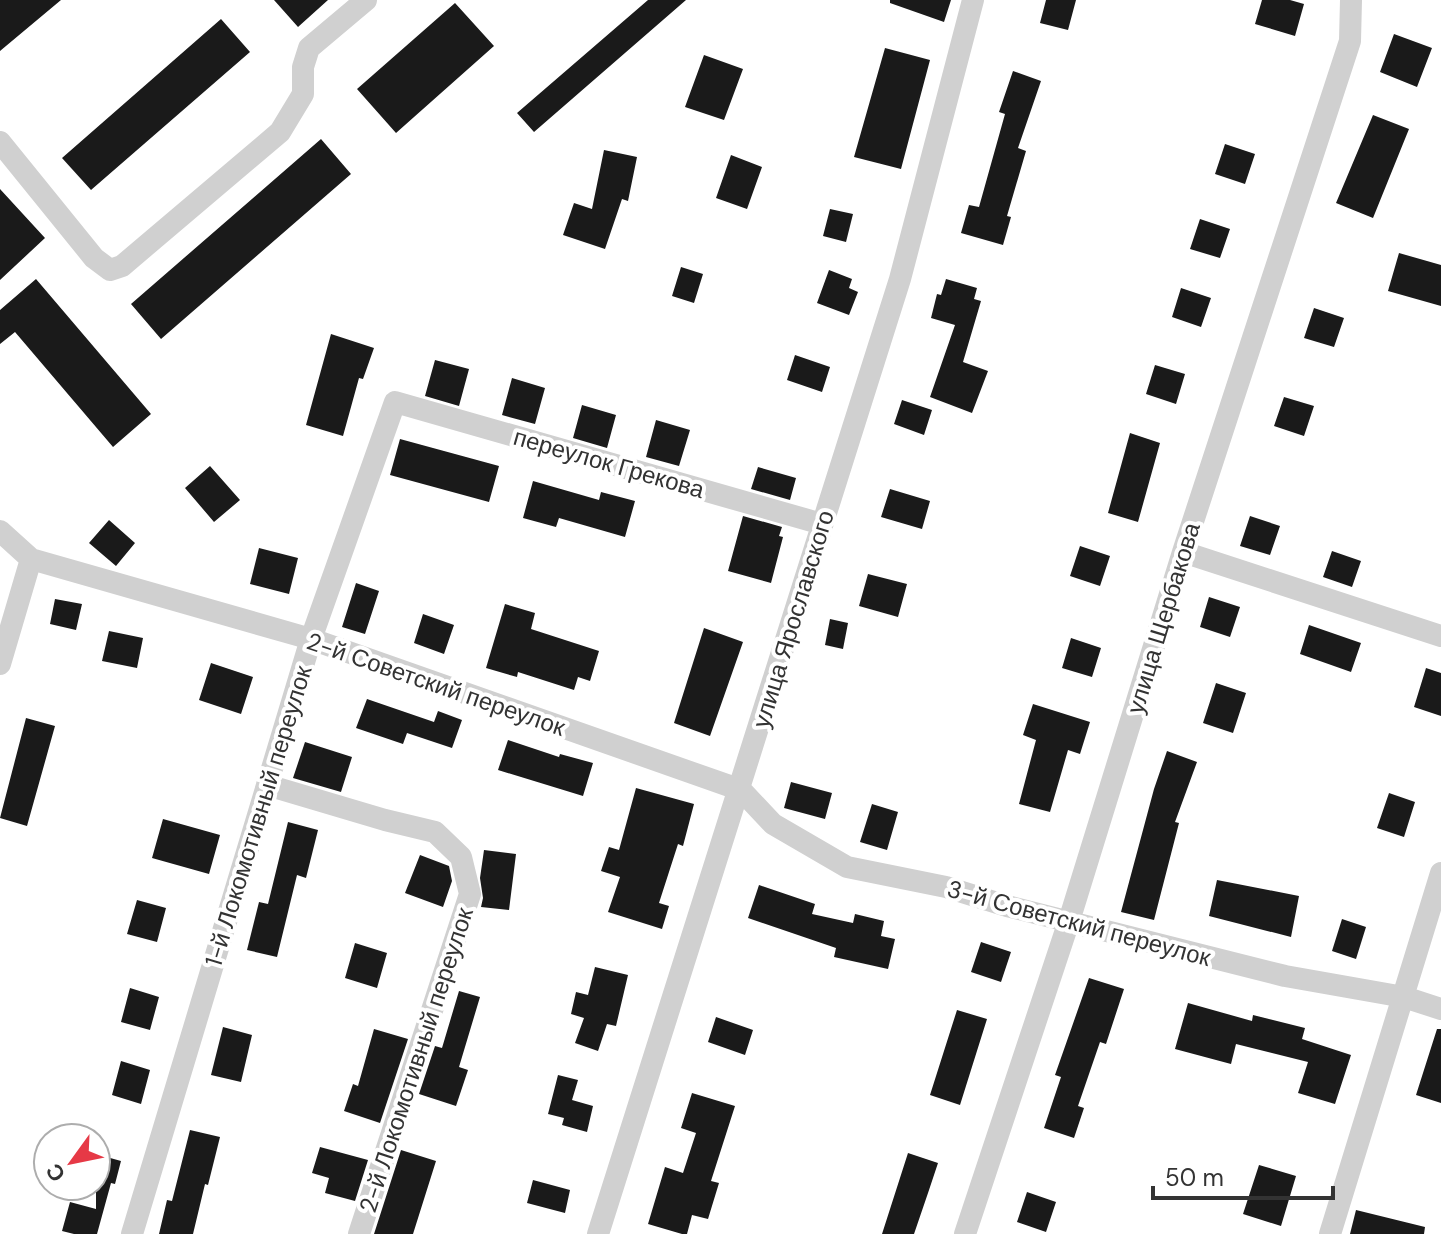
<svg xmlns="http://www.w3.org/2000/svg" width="1441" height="1234" font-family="'DM Sans',sans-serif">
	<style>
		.building { fill: #1a1a1a }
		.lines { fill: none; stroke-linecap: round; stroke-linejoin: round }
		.street { stroke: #d0d0d0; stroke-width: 22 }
		.labels { text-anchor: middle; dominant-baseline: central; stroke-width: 8; stroke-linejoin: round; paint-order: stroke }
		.street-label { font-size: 24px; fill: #333; stroke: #fff }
	</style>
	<rect width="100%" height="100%" fill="#fff"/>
	<path class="building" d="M0,0H61L0,51Z
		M274,0H328L298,27Z
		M648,0H686L534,132L517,113Z
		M890,0H951L944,22L890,3Z
		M1046,0H1076L1068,30L1040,23Z
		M1262,0H1290L1304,4L1295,36L1255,24Z
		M455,3L494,46L396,133L357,89Z
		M221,19L250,52L91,190L62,158Z
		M1394,34L1432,48L1417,87L1380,72Z
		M885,48L930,60L901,169L854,157Z
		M704,55L743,69L724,120L685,107Z
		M1013,71L1041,81L1018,148L1026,151L1007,216L1011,217L1003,245L961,233L969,205L979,207L1005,114L999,112Z
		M1373,115L1409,129L1373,218L1336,203Z
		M321,139L351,174L161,339L131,304Z
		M1225,144L1255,154L1245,184L1215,174Z
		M604,150L637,157L628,201L622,199L605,249L563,235L574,203L592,209Z
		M731,155L762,167L747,209L716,198Z
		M0,189L45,238L0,280Z
		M830,209L853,214L846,242L823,236Z
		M1200,219L1230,229L1220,258L1190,249Z
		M1399,253L1441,265V306L1388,291Z
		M681,267L703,274L694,303L672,296Z
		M829,270L852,279L849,288L858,292L849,315L817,303Z
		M36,279L151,414L113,447L15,332L0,344V310Z
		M946,279L977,288L974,299L981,301L963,362L988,371L972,413L930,397L955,325L931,318L937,294L941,295Z
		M1181,288L1211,298L1201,327L1172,317Z
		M1314,308L1344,318L1334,347L1304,338Z
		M331,334L374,348L363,379L359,378L343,436L306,425Z
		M795,355L830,367L822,392L787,380Z
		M435,360L469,369L459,406L425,396Z
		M1155,365L1185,374L1176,404L1146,394Z
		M512,378L545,388L535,424L502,415Z
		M1284,397L1314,406L1304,436L1274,426Z
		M902,400L932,410L924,435L894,424Z
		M582,405L616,415L607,448L573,438Z
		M656,420L690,430L679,466L646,457Z
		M1130,433L1160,443L1138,522L1108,513Z
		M400,439L499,466L489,502L390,475Z
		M210,466L240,500L214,522L185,488Z
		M758,467L796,478L790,500L751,489Z
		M533,481L599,500L601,492L635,501L625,537L559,518L556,527L523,518Z
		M890,489L930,501L922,529L881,517Z
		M743,516L782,527L779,536L783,537L771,583L728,571Z
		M1250,516L1280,526L1270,555L1240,546Z
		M109,520L135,543L116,566L89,543Z
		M1080,546L1110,556L1100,586L1070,576Z
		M259,548L298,558L289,594L250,584Z
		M1332,551L1361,561L1352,587L1323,577Z
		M868,574L907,584L898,617L859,606Z
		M356,583L379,591L365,634L342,627Z
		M1209,597L1240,607L1230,637L1200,627Z
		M55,599L82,604L76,630L50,624Z
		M505,604L535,613L531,629L599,651L590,681L578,677L574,690L518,672L517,677L486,668Z
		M423,614L454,625L444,654L414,643Z
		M830,619L848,623L843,649L825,645Z
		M1309,625L1361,643L1351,672L1300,654Z
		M704,628L743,642L710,736L674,723Z
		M109,631L143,638L137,668L102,661Z
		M1071,638L1101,648L1092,677L1062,668Z
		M211,663L253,677L241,714L199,700Z
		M1426,668L1441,673V716L1414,707Z
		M1216,683L1246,693L1233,733L1203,723Z
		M367,699L434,722L438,711L462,720L452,748L407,733L403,744L356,728Z
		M1033,704L1090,722L1080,754L1068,750L1050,812L1019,804L1036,740L1023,735Z
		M26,718L55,726L27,826L0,818Z
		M508,740L559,757L560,754L593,763L583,796L498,770Z
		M305,742L352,757L341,792L293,778Z
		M1167,751L1197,762L1175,822L1179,823L1154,920L1121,912L1154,789Z
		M791,782L832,793L825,819L784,808Z
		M636,788L694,804L683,846L678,844L659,903L669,906L662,929L608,912L620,877L601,871L609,847L619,850Z
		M1389,793L1415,802L1404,837L1377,828Z
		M872,804L898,812L887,850L860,842Z
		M163,819L220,835L209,874L152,858Z
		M288,822L318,830L306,878L297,875L277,957L247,950L259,902L268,904Z
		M484,850L516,854L509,910L481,907L483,898L480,878Z
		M420,855L449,866L452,881L443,907L405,893Z
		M1217,880L1299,896L1291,937L1209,916Z
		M759,885L815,904L812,914L853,923L855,914L884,921L881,936L895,939L888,969L834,957L836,948L748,918Z
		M137,900L166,908L157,942L127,934Z
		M1342,919L1366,927L1356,959L1332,951Z
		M981,942L1011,952L1001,982L971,972Z
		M355,943L387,953L377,988L345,978Z
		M595,967L628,975L616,1026L607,1024L598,1051L575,1043L584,1018L571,1014L576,992L588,995Z
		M1089,978L1124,989L1106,1044L1100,1042L1078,1106L1084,1108L1074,1138L1044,1128L1061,1077L1055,1075Z
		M130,988L159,997L150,1030L121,1022Z
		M459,991L480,997L459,1067L468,1070L456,1106L419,1094L435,1046L442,1048Z
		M1188,1003L1252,1021L1253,1015L1305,1028L1302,1039L1351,1055L1335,1104L1298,1093L1308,1062L1236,1044L1231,1064L1175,1049Z
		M957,1010L987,1019L960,1105L930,1095Z
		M716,1017L753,1030L745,1055L708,1042Z
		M223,1027L252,1035L241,1082L211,1075Z
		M374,1029L408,1039L380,1123L344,1111L353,1084L358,1086Z
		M1437,1029H1441V1103L1416,1095Z
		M121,1061L150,1070L141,1104L112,1095Z
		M558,1075L578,1080L572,1100L593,1106L587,1132L562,1125L564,1118L548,1114Z
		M692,1093L735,1106L711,1181L719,1183L708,1219L692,1215L687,1234H682L648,1224L665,1167L683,1173L696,1133L681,1128Z
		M190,1130L220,1137L208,1185L205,1184L193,1234H159L167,1200L172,1201Z
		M320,1147L368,1160L355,1201L325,1193L329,1178L312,1173Z
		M401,1150L436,1161L413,1234H374Z
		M908,1153L938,1163L928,1193L914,1234H882Z
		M96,1154L121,1161L115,1184L111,1183L97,1234H74L62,1231L70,1202L96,1209Z
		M1259,1165L1296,1176L1281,1226L1243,1214Z
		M533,1180L570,1190L565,1213L527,1203Z
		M1027,1192L1056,1202L1046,1232L1017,1222Z
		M1356,1210L1425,1227L1424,1234H1350Z"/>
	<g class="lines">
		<path class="street" d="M0,142L94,258L110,270L122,266L280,132L303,94V67L309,48L366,0
			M0,531L31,559L311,639L741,790L773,824L847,867L946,887L1007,906L1285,976L1404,997L1441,1009
			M1183,552L1441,636
			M0,664L31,559
			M267,785L385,820L435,832L461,857L470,894L359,1234
			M132,1234L311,639L395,402L822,524
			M598,1234L900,279L973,0
			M965,1234L1069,921L1183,552L1350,41L1351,0
			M1330,1234L1441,873"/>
	</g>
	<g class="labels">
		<g class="street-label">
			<text transform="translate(609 463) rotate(16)">переулок Грекова</text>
			<text transform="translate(1163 618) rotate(-73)">улица Щербакова</text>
			<text transform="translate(793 619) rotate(-73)">улица Ярославского</text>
			<text transform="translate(436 684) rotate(19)">2-й Советский переулок</text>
			<text transform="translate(258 816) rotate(-73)">1-й Локомотивный переулок</text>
			<text transform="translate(1079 923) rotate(15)">3-й Советский переулок</text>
			<text transform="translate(416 1060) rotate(-72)">2-й Локомотивный переулок</text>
		</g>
	</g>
	<g transform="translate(72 1162) rotate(237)"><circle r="38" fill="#ffffff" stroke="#adadad" stroke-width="2"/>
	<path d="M0-6L14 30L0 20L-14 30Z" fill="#e63946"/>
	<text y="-12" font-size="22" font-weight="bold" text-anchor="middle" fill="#333333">С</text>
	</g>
	<path d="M1153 1186v12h180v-12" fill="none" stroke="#333333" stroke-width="4"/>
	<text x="1165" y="1186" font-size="24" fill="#333333" stroke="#ffffff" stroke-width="6" paint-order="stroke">50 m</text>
</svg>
